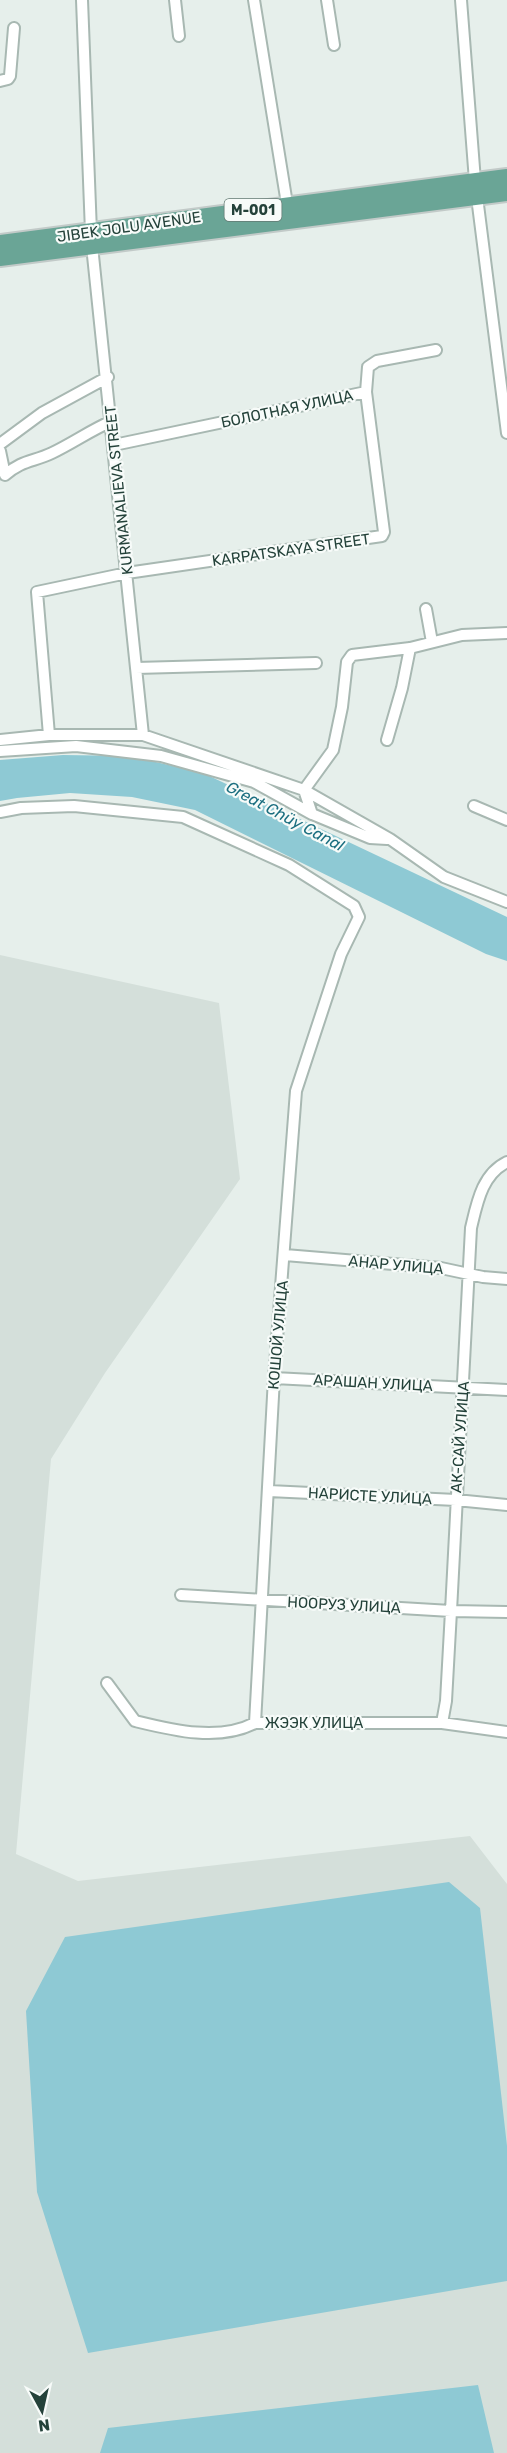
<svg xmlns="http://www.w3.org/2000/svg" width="507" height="2453" font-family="Rubik,sans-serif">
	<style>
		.built { fill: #d4dfda }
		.water { fill: #8ec9d4 }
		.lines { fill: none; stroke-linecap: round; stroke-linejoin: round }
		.minor-casing { stroke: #a8b8b2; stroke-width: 14 }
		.primary-casing { stroke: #c2cac8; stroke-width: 20 }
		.minor { stroke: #fff; stroke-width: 10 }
		.primary { stroke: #6aa596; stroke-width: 16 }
		.labels { text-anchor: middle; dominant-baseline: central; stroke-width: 4.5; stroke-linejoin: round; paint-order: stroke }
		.shield { fill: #f7fbf9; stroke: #637a73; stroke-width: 1.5 }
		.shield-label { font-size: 14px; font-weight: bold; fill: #24423a }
		.street-label { font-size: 15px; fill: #24423a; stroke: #f7fbf9 }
		.water-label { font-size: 16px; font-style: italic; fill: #1c6f80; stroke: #f7fbf9 }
	</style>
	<rect width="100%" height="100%" fill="#e6efeb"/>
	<path class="built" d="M0,955L219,1003L240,1179L105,1373L51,1459L16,1854L78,1881L470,1836L507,1884V2453H0Z"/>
	<path class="water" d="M63,755L130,756L203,773L507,917V961L486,954L195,810L132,797L70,793L17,798L0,801V760Z
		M449,1882L480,1908L507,2146V2281L88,2353L37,2192L26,2011L65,1937Z
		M478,2385L494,2453H100L108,2428Z"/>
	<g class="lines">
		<defs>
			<path id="minor" d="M82,0L91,232
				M175,0L179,36
				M254,0L288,210
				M327,0L334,45
				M461,0L475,181
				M0,81L8,79L10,76L14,28
				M477,197L507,433
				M92,246L143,735
				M0,444L42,413L108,377
				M114,445L366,392L368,367L377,361L436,350
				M0,451L5,475C22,460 33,462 52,453C73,443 91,430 112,421
				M426,609L432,642
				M136,668L316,663
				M49,735L37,592L127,573L382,536L384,532L366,392
				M0,740L49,735H143L304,790L390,839L444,877L507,902
				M387,740L402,688L410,648
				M0,751L76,746L161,756L254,782L312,814L370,838L387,839
				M474,806L507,820
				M0,812L21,808L74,806L183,817L289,865L354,906L359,917L341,954L296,1091L274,1378L255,1723
				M312,814L304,790L333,750L342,707L347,662L352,655L410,648L462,635L507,633
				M285,1255L441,1268L483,1277L507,1279
				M274,1378L507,1390
				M269,1491L456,1500L507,1505
				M181,1595L451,1611L507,1612
				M107,1683L135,1721C172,1730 219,1742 255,1723H442L507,1732
				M442,1723L446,1701L451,1611L471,1228C477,1203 482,1174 507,1162"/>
			<path id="primary" d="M0,243L507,177
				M0,258L507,193"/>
		</defs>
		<use href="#minor" class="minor-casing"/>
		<use href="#primary" class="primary-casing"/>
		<use href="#minor" class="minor"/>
		<use href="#primary" class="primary"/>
	</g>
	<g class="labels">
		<rect class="shield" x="224.5" y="199" width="57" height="22" rx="4.5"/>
		<g class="shield-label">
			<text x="253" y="210">М-001</text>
		</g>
		<g class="street-label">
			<text transform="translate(129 227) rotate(-8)">JIBEK JOLU AVENUE</text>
			<text transform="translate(287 409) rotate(-12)">БОЛОТНАЯ УЛИЦА</text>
			<text transform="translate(119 490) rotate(-96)">KURMANALIEVA STREET</text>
			<text transform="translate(291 550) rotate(-8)">KARPATSKAYA STREET</text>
			<text transform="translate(396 1265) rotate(5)">АНАР УЛИЦА</text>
			<text transform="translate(278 1335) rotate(-85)">КОШОЙ УЛИЦА</text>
			<text transform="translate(373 1383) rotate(3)">АРАШАН УЛИЦА</text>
			<text transform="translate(460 1437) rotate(-86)">АК-САЙ УЛИЦА</text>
			<text transform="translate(370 1496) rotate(3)">НАРИСТЕ УЛИЦА</text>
			<text transform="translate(344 1605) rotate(3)">НООРУЗ УЛИЦА</text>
			<text x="314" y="1723">ЖЭЭК УЛИЦА</text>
		</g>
		<g class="water-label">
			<text transform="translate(285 816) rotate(28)">Great Chüy Canal</text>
		</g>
	</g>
	<g transform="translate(42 2411) rotate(172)" stroke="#f7fbf9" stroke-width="4.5" paint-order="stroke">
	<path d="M0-4.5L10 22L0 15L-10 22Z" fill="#24423a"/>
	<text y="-9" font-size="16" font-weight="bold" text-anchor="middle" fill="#24423a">N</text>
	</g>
</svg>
